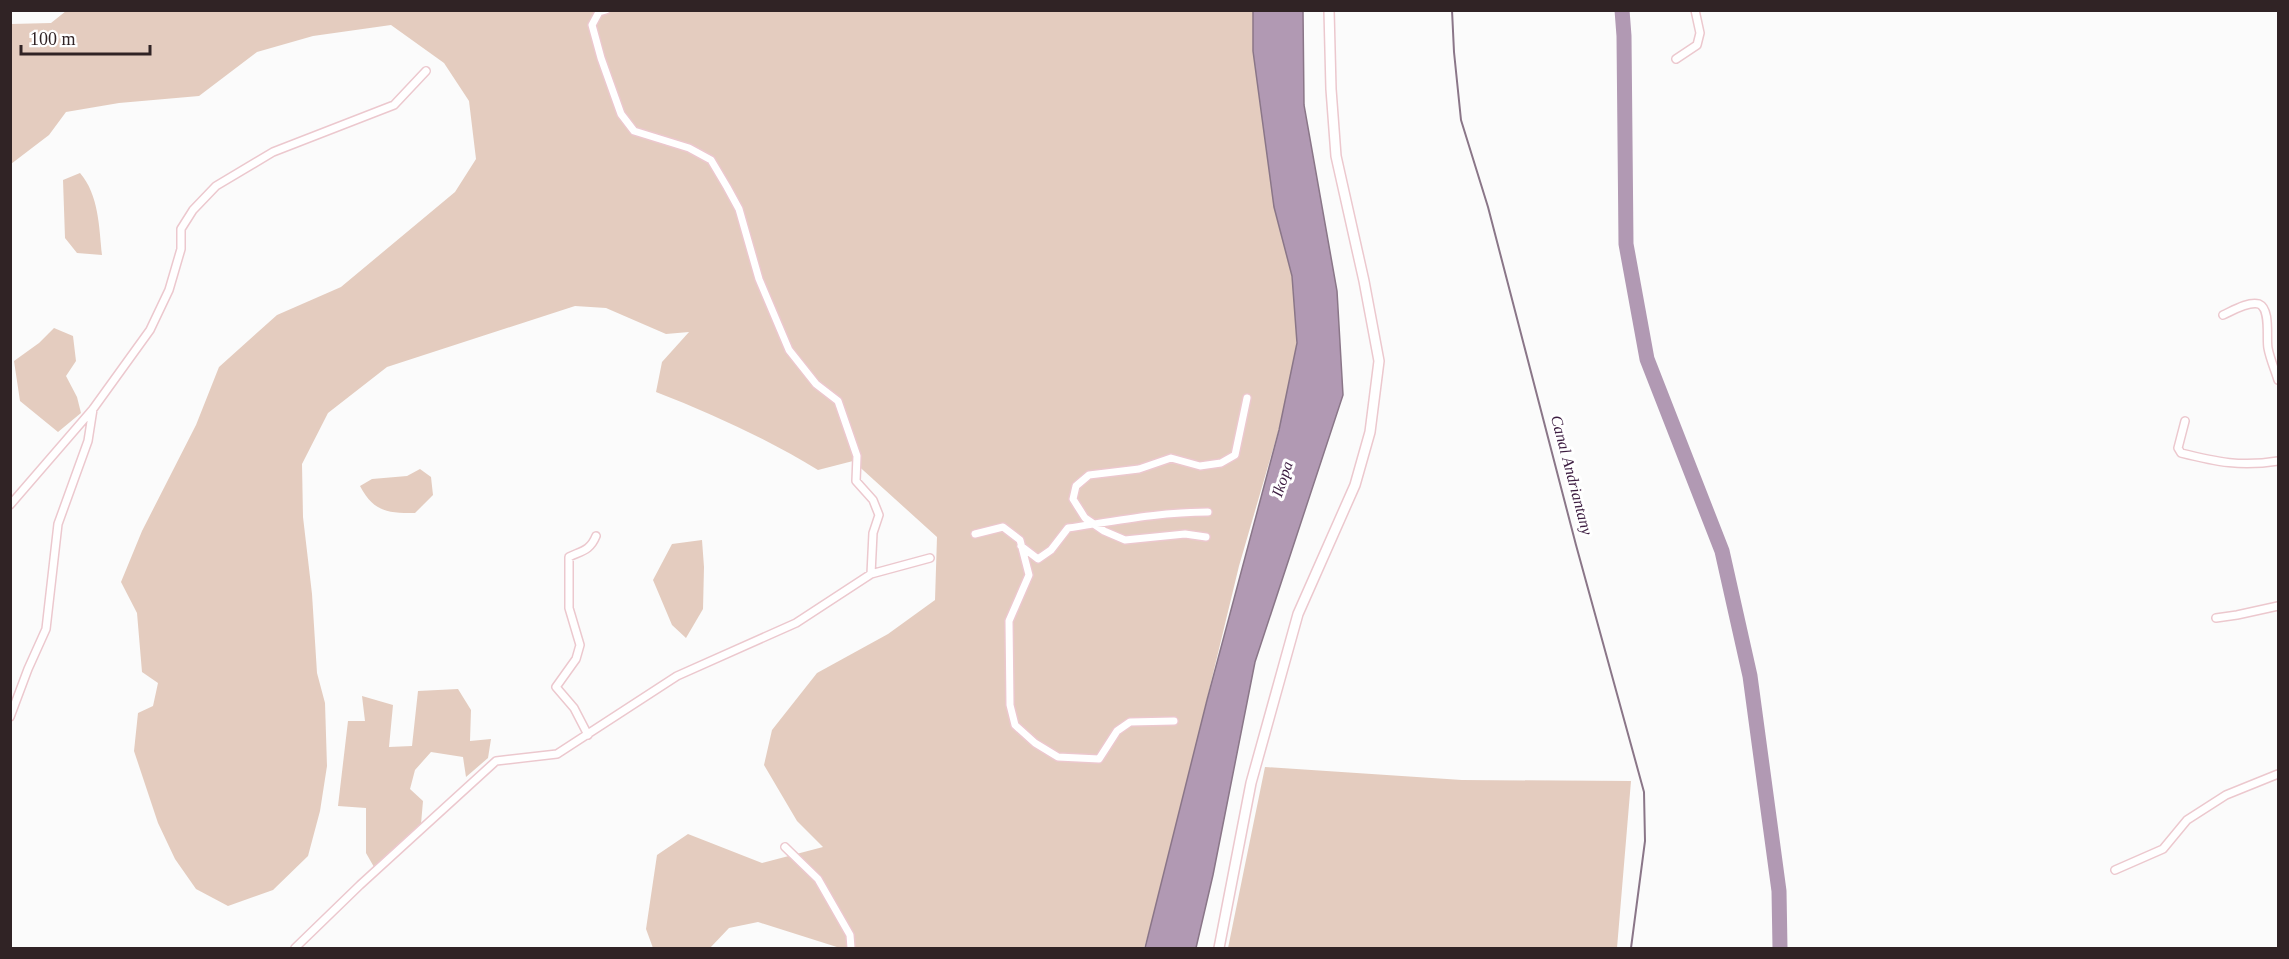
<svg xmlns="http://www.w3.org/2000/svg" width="2289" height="959" font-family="'Times New Roman',serif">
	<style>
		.green { fill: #e4ccbf }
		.water { fill: #b199b3; stroke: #8a7688; stroke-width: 1.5 }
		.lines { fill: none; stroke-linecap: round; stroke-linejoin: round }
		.stream { stroke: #8a7688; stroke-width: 2 }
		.river { stroke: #b199b3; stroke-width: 15 }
		.minor-casing { stroke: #ecc8ce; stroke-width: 10 }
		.secondary-casing { stroke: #ecc8ce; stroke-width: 12 }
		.minor { stroke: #fff; stroke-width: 7 }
		.secondary { stroke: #fff; stroke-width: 9 }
		.labels { text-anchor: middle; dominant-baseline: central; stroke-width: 6; stroke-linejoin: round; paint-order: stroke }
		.water-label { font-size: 16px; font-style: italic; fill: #3c1c40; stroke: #fff }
	</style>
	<rect width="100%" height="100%" fill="#fbfbfb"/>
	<path class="green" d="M66,11H1253V51L1274,207L1292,276L1297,329L1296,370L1239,566L1197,740L1175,844L1144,948H840L758,922L729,928L710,948H653L646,929L657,855L688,834L762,863L823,847L797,821L764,765L772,730L817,673L888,634L935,600L937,537L853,461L818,470C767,439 713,414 656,392L662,362L689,332L666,334L606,308L575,306L387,367L328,413L302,464L303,517L312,594L317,673L325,703L327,766L320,811L308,856L273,890L228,906L196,889L175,859L158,823L134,751L138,713L153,706L158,683L142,672L137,613L121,582L142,531L196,425L219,367L277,315L341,287L455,192L476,159L469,101L444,63L391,25L313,36L257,52L199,96L119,103L66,112L49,135L11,164V24L51,23Z
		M80,173C99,195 99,227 102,255L77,253L65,238L63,180Z
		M54,328L73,336L76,361L66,376L77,397L81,413L58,432L20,401L14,361L39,343Z
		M420,469L431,477L433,495L415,513C387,513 374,512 360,486L372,479L407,476Z
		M702,540L704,567L703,609L686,638L672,625L653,580L672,544Z
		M458,689L471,710L470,741L491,739L488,758L466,777L463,757L431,752L415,770L410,789L423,801L421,824L374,867L366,853V808L338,806L348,721H365L362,696L393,705L389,747L412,746L418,691Z
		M1265,767L1462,780L1631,781L1617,948H1228Z"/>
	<path class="water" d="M1253,11H1303L1304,105L1337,291L1343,395L1255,662L1213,875L1196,948H1145L1207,700L1279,430L1297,343L1292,276L1274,207L1253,51Z"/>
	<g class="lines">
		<path class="stream" d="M1452,10L1454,52L1461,120L1488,207L1576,545L1644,792L1645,841L1631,948"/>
		<path class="river" d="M1622,10L1624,36L1626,244L1647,359L1722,551L1750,676L1779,891L1780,948"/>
		<defs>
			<path id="minor" d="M606,10L599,12L592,25L601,58L621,114L634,131L689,148L711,160L727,187L739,209L759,279L789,350L816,384L838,401L857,456L856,481L873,500L879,515L873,533L871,574
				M1676,59L1697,45L1700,33L1695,10
				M2223,315C2232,311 2248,301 2259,304C2271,309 2266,338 2268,348C2270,359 2275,370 2278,380
				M2185,421L2178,448L2181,453C2217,462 2241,467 2278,461
				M10,505L93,409L150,330L169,290L181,249V229L193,210L216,186L273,152L394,105L426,71
				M975,534L1003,527L1020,540L1029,575L1009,621L1010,705L1015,725L1035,743L1058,757L1099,759L1117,731L1130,722L1174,721
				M1206,537L1185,534L1125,540L1104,531L1085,518L1073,499L1076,486L1089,475L1139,469L1171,458L1200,466L1221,463L1235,455L1247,398
				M1021,546L1038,559L1051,550L1068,528C1115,521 1161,512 1208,512
				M2216,618L2237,615L2278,606
				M10,717L28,669L46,629L58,524L88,441L93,409
				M588,735L574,708L556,687L576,659L580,645L569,608V557C581,551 590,551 596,536
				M785,847L818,879L850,935L851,948
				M2115,870L2163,849L2187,820L2226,795L2278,774
				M295,948L360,885L496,761L557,754L677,676L796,623L871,574L930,558"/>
			<path id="secondary" d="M1219,948L1251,783L1298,614L1355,485L1370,432L1379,361L1364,281L1336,156L1331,89L1329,10"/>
		</defs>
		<use href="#minor" class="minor-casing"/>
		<use href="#secondary" class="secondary-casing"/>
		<use href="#minor" class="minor"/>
		<use href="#secondary" class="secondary"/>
	</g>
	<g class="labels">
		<g class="water-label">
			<text transform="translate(1572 475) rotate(75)">Canal Andriantany</text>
			<text transform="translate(1282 479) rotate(-72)">Ikopa</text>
		</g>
	</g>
	<rect width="2289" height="959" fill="none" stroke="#302325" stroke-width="24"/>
	<path d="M21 45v9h129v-9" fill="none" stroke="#302325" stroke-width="3"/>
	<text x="30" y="45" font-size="18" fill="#302325" stroke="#ffffff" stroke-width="4.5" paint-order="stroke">100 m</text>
</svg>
